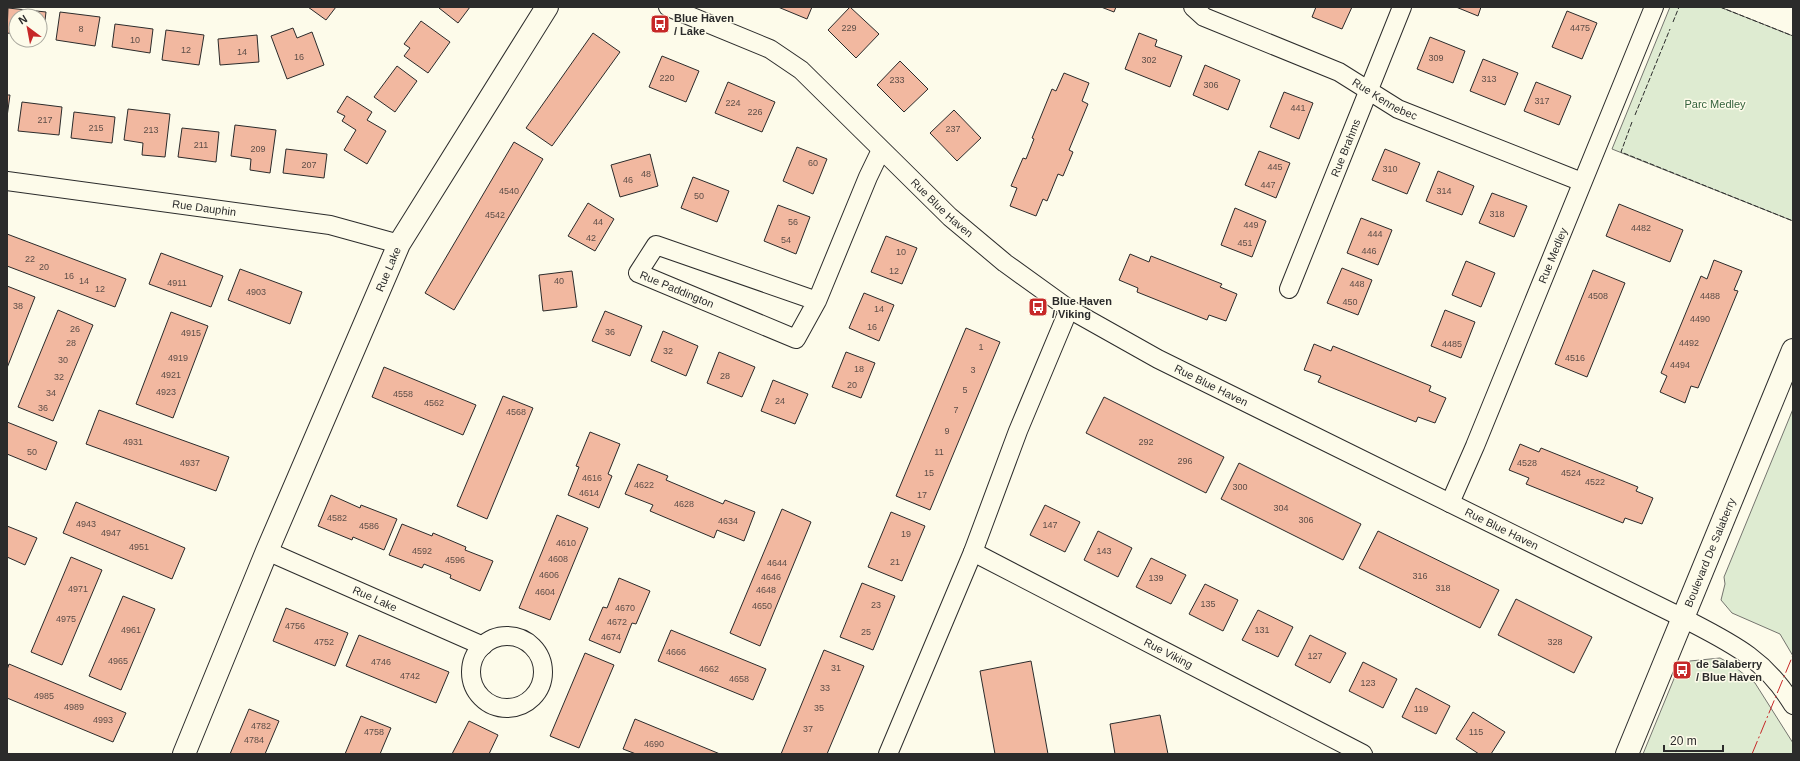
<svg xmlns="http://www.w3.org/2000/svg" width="1800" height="761" font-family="Helvetica,sans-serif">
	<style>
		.green { fill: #deebd1; stroke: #74746e }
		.building { fill: #f2b8a0; stroke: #2b2b2b }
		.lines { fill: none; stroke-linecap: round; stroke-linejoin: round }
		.street-casing { stroke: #2b2b2b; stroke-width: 20 }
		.secondary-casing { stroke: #2b2b2b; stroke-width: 24 }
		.street { stroke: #fdfbea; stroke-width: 18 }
		.secondary { stroke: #fdfbea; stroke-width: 22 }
		.fence { stroke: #2b2b2b; stroke-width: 1; stroke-dasharray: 5 2; stroke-linecap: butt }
		.power { stroke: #c62828; stroke-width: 1; stroke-dasharray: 14 3 2 3; stroke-linecap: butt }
		.labels { text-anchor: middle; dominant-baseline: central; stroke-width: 3; stroke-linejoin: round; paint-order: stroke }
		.number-label { font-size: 9px; fill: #5d4e48 }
		.poi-label { font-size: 11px; font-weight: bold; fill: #2b2b2b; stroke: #fdfbea; text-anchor: start }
		.street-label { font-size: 11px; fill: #2b2b2b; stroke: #fdfbea }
		.park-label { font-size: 11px; fill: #34623c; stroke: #fdfbea }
	</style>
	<rect width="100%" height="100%" fill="#fdfbea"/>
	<path class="green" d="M1670,7H1720L1793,36V221L1612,149Z
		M1793,409V656L1780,634L1732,613L1721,600L1725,584L1724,577Z
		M1720,658L1731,664L1755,683L1793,743V754H1643L1678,669L1690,661Z"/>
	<path class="building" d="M308,7H336L326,20Z
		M440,7H470L458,23L439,8Z
		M778,7H812L807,19Z
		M850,7L879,34L856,58L828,30Z
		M1101,7H1116L1114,12Z
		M1316,7H1352L1342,29L1312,17Z
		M1456,7H1481L1478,16Z
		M8,8L46,12L43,37H40V16H16V34L7,33Z
		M1567,11L1597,23L1582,59L1552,47Z
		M60,12L100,17L95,46L56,40Z
		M421,21L450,42L428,73L404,56L410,48L404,44Z
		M115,24L153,29L150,53L112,47Z
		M293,28L297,38L312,32L324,65L287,79L271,36Z
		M166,30L204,35L199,65L162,60Z
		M593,33L620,52L552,146L526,128Z
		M1139,33L1157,40L1155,46L1182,56L1170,87L1125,69Z
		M257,35L259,62L220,65L218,39Z
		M1430,37L1465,51L1453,83L1417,69Z
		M662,56L699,71L686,102L649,87Z
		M1483,59L1518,73L1505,105L1470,91Z
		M900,61L928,89L904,112L877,85Z
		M1205,65L1240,80L1228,110L1193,95Z
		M397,66L417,81L395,112L374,97Z
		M1064,73L1089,83L1082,101L1088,104L1069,150L1073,152L1063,176L1058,174L1047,201L1043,199L1036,216L1010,206L1017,188L1011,186L1023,158L1026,159L1034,139L1032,138L1052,89L1056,91Z
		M728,82L775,102L762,132L715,113Z
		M1536,82L1571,96L1559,125L1524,111Z
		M1284,92L1313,103L1299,139L1270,127Z
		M7,95H10L7,117Z
		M347,96L372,112L367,120L386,131L367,164L344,150L356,130L342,121L345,116L337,112Z
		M22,102L62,107L59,135L18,131Z
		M128,109L170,114L165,157L142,155L143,143L124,140Z
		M954,110L981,138L957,161L930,133Z
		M74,112L115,117L112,143L71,138Z
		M235,125L276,130L270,173L250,170L251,159L231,156Z
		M182,128L219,132L216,162L178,157Z
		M514,142L543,159L454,310L425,293Z
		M797,147L827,159L813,194L783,181Z
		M286,149L327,154L324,178L283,173Z
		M1385,149L1420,163L1407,194L1372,180Z
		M1259,151L1290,163L1276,198L1245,185Z
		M650,154L658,186L620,197L611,165Z
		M1438,171L1474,186L1462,215L1426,201Z
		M693,177L729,191L717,222L681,208Z
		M1492,193L1527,206L1514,237L1479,223Z
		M588,203L614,219L595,251L568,236Z
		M1619,204L1683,230L1670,262L1606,236Z
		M778,205L810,217L796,254L764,241Z
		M1235,208L1266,221L1252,257L1221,245Z
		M1361,218L1392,230L1378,265L1347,253Z
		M7,234L126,279L115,307L7,266Z
		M886,236L917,248L902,284L871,272Z
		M161,253L223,276L211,307L149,284Z
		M1130,254L1149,262L1151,256L1222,284L1220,287L1237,294L1226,321L1209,315L1207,320L1137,292L1138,288L1119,280Z
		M1714,260L1742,271L1734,290L1738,291L1698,388L1691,386L1685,403L1660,392L1667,376L1661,373L1701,276L1707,279Z
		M1466,261L1495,273L1481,307L1452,295Z
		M1342,268L1372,280L1358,315L1327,303Z
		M240,269L302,292L290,324L228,300Z
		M1593,270L1625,283L1587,377L1555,364Z
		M572,271L577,307L543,311L539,275Z
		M7,286L35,297L7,368Z
		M864,293L894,305L879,341L849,328Z
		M58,310L93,325L53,421L18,407Z
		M1445,310L1475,322L1461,358L1431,346Z
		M605,311L642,326L630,356L592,341Z
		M171,312L208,326L173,418L136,404Z
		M966,328L1000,342L930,510L896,496Z
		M663,331L698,346L686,376L651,361Z
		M1314,344L1331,351L1333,346L1431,386L1429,391L1446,398L1435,423L1418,417L1416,422L1318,382L1321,376L1304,370Z
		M719,352L755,367L742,397L707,383Z
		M846,352L875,363L861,398L832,387Z
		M384,367L476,405L463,435L372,397Z
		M773,380L808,394L795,424L761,411Z
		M503,396L533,408L487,519L457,506Z
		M1104,397L1224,457L1206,493L1086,433Z
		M99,410L229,457L216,491L86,444Z
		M7,422L57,442L46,470L7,454Z
		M590,432L620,444L608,474L612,476L599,508L568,495L579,467L576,466Z
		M1520,444L1539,452L1541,448L1638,487L1636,491L1653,498L1642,524L1625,518L1623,523L1526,484L1529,478L1509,470Z
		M1239,463L1361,524L1343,560L1221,499Z
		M638,464L668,476L666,480L723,504L725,500L755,512L744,541L717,530L714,538L650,511L653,505L625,494Z
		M331,495L360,508L361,505L397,519L384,550L353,537L352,540L318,526Z
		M76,502L185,548L172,579L63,533Z
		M1045,505L1080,522L1065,552L1030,535Z
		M782,509L811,522L760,646L730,633Z
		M891,512L925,526L902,581L868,567Z
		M557,515L588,528L550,620L519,608Z
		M402,524L432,536L433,533L466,547L465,550L493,561L480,591L450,578L451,575L424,564L422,568L389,555Z
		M7,526L37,538L25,565L7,557Z
		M1098,531L1132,548L1118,577L1084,560Z
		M1378,531L1499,590L1480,628L1359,568Z
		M71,557L102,570L62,665L31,652Z
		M1151,558L1186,575L1171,604L1136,587Z
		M619,578L650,591L636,624L632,623L620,653L589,640L603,607L607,608Z
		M862,583L895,596L873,650L840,637Z
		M1205,584L1238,600L1223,631L1189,614Z
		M123,596L155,609L121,690L89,676Z
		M1516,599L1592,637L1574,673L1498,635Z
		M286,608L348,633L335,666L273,641Z
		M1258,610L1293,627L1278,657L1242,640Z
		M671,630L766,669L753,700L658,661Z
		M359,635L449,672L436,703L346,666Z
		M1310,635L1346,653L1330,683L1295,665Z
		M824,650L864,666L827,754H781Z
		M585,653L614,665L579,748L550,736Z
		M1031,661L1048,754H995L980,671Z
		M1363,662L1397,679L1383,708L1349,691Z
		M9,664L126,713L113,742L7,698V670Z
		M1416,688L1450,706L1436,734L1402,717Z
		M249,709L279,721L265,754H230Z
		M1473,712L1505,732L1491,754H1479L1456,739Z
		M1160,715L1168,754H1115L1110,724Z
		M361,716L391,728L380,754H345Z
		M635,719L720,754H636L623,749Z
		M469,721L498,735L489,754H452Z"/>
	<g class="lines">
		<defs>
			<g id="street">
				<path id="s1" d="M668,7L770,49L801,70L950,217L1005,263L1069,309L1158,359L1683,618C1729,642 1765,658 1793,705"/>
				<path id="s2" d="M1193,7L1204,17L1339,72L1398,109L1582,182"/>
				<path id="s3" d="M7,181L330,225L399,244"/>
				<path id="s4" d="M1289,289L1402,7"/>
				<path id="s5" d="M817,301L656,245L638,273L796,339L817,301L868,177L881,150"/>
				<path id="s6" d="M1450,503L1475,446L1654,7"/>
				<path id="s7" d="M267,551L483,646"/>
				<path id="s8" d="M973,552L1363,754"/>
				<circle cx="507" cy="672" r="36"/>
				<path d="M888,754L973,552L1018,431L1069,309"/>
			</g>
			<g id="secondary">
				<path id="s9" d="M184,754L267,551L399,244L547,7"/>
				<path id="s10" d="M1627,754L1793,350"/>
			</g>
		</defs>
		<use href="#street" class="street-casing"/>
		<use href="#secondary" class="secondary-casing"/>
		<use href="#street" class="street"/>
		<use href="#secondary" class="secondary"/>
		<path class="fence" d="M1720,7L1793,36
			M1673,22L1679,7
			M1635,115L1670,29
			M1632,122L1621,152L1793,221"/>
		<path class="power" d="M1752,754L1793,655"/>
	</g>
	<defs>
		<symbol id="bus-square" viewBox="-11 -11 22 22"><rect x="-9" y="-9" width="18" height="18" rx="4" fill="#c62828" stroke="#fdfbea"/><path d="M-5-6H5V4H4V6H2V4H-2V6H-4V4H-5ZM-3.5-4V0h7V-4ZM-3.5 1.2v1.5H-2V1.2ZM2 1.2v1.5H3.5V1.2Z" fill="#fff"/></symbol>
	</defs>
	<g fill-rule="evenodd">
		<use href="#bus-square" x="649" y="13" width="22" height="22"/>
		<use href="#bus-square" x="1027" y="296" width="22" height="22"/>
		<use href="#bus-square" x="1671" y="659" width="22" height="22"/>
	</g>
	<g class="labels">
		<g class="number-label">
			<text x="849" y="28">229</text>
			<text x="1580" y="28">4475</text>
			<text x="81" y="29">8</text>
			<text x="135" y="40">10</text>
			<text x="186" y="50">12</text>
			<text x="242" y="52">14</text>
			<text x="299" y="57">16</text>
			<text x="1436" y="58">309</text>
			<text x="1149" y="60">302</text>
			<text x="667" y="78">220</text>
			<text x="1489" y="79">313</text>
			<text x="897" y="80">233</text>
			<text x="1211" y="85">306</text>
			<text x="1542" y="101">317</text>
			<text x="733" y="103">224</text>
			<text x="1298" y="108">441</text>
			<text x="755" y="112">226</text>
			<text x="45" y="120">217</text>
			<text x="96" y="128">215</text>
			<text x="953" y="129">237</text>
			<text x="151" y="130">213</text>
			<text x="201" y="145">211</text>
			<text x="258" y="149">209</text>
			<text x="813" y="163">60</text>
			<text x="309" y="165">207</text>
			<text x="1275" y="167">445</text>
			<text x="1390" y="169">310</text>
			<text x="646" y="174">48</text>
			<text x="628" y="180">46</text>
			<text x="1268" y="185">447</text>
			<text x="509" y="191">4540</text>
			<text x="1444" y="191">314</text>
			<text x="699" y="196">50</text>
			<text x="1497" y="214">318</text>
			<text x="495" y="215">4542</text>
			<text x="598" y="222">44</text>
			<text x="793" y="222">56</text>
			<text x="1251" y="225">449</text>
			<text x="1641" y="228">4482</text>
			<text x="1375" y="234">444</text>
			<text x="591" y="238">42</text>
			<text x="786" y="240">54</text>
			<text x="1245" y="243">451</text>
			<text x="1369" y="251">446</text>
			<text x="901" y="252">10</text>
			<text x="30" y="259">22</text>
			<text x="44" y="267">20</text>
			<text x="894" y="271">12</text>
			<text x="69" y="276">16</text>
			<text x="84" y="281">14</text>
			<text x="559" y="281">40</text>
			<text x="177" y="283">4911</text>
			<text x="1357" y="284">448</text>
			<text x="100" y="289">12</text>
			<text x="256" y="292">4903</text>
			<text x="1598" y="296">4508</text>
			<text x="1710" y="296">4488</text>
			<text x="1350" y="302">450</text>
			<text x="18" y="306">38</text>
			<text x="879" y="309">14</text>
			<text x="1700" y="319">4490</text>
			<text x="872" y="327">16</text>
			<text x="75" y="329">26</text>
			<text x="610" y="332">36</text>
			<text x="191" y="333">4915</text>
			<text x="71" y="343">28</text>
			<text x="1689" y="343">4492</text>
			<text x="1452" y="344">4485</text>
			<text x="981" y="347">1</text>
			<text x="668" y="351">32</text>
			<text x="178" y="358">4919</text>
			<text x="1575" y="358">4516</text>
			<text x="63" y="360">30</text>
			<text x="1680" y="365">4494</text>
			<text x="859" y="369">18</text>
			<text x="973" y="370">3</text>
			<text x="171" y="375">4921</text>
			<text x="725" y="376">28</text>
			<text x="59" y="377">32</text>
			<text x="852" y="385">20</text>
			<text x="965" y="390">5</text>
			<text x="166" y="392">4923</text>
			<text x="51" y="393">34</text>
			<text x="403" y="394">4558</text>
			<text x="780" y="401">24</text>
			<text x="434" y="403">4562</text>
			<text x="43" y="408">36</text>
			<text x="956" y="410">7</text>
			<text x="516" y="412">4568</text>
			<text x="947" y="431">9</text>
			<text x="133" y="442">4931</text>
			<text x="1146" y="442">292</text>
			<text x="32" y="452">50</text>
			<text x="939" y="452">11</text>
			<text x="1185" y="461">296</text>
			<text x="190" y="463">4937</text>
			<text x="1527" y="463">4528</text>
			<text x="929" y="473">15</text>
			<text x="1571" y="473">4524</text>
			<text x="592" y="478">4616</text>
			<text x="1595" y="482">4522</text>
			<text x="644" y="485">4622</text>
			<text x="1240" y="487">300</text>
			<text x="589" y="493">4614</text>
			<text x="922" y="495">17</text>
			<text x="684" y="504">4628</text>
			<text x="1281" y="508">304</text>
			<text x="337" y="518">4582</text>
			<text x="1306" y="520">306</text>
			<text x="728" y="521">4634</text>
			<text x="86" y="524">4943</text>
			<text x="1050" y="525">147</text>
			<text x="369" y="526">4586</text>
			<text x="111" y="533">4947</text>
			<text x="906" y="534">19</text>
			<text x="566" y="543">4610</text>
			<text x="139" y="547">4951</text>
			<text x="422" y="551">4592</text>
			<text x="1104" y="551">143</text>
			<text x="558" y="559">4608</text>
			<text x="455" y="560">4596</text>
			<text x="895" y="562">21</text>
			<text x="777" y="563">4644</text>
			<text x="549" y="575">4606</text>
			<text x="1420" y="576">316</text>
			<text x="771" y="577">4646</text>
			<text x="1156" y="578">139</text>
			<text x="1443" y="588">318</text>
			<text x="78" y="589">4971</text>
			<text x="766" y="590">4648</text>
			<text x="545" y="592">4604</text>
			<text x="1208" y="604">135</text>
			<text x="876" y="605">23</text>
			<text x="762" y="606">4650</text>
			<text x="625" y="608">4670</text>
			<text x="66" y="619">4975</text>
			<text x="617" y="622">4672</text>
			<text x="295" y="626">4756</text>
			<text x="131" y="630">4961</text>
			<text x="1262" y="630">131</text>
			<text x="866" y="632">25</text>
			<text x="611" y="637">4674</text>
			<text x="324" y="642">4752</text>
			<text x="1555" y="642">328</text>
			<text x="676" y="652">4666</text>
			<text x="1315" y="656">127</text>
			<text x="118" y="661">4965</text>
			<text x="381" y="662">4746</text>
			<text x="836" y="668">31</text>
			<text x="709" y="669">4662</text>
			<text x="410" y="676">4742</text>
			<text x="739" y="679">4658</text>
			<text x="1368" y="683">123</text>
			<text x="825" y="688">33</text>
			<text x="44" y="696">4985</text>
			<text x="74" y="707">4989</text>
			<text x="819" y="708">35</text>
			<text x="1421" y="709">119</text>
			<text x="103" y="720">4993</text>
			<text x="261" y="726">4782</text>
			<text x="808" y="729">37</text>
			<text x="374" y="732">4758</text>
			<text x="1476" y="732">115</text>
			<text x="254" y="740">4784</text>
			<text x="654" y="744">4690</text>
		</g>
		<g class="poi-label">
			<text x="674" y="18">Blue Haven<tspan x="674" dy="13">/ Lake</tspan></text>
			<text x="1052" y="301">Blue Haven<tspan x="1052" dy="13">/ Viking</tspan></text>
			<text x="1696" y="664">de Salaberry<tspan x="1696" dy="13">/ Blue Haven</tspan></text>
		</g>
		<g class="street-label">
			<text stroke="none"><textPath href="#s2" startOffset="214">Rue Kennebec</textPath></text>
			<text stroke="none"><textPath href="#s4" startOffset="152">Rue Brahms</textPath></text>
			<text stroke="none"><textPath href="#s3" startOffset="199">Rue Dauphin</textPath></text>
			<text stroke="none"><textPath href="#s1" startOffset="345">Rue Blue Haven</textPath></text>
			<text stroke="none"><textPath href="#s6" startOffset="268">Rue Medley</textPath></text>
			<text stroke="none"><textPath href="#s9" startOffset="526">Rue Lake</textPath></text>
			<text stroke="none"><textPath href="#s5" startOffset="246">Rue Paddington</textPath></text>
			<text stroke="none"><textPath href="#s1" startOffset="669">Rue Blue Haven</textPath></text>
			<text stroke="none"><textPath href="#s1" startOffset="993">Rue Blue Haven</textPath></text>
			<text stroke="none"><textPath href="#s10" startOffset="218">Boulevard De Salaberry</textPath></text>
			<text stroke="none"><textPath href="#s7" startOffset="118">Rue Lake</textPath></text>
			<text stroke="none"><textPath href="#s8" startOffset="220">Rue Viking</textPath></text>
		</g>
		<g class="park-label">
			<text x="1715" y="104">Parc Medley</text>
		</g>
	</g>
	<rect width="1800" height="761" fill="none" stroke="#2b2b2b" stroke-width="16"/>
	<g transform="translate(28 28) rotate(328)"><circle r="19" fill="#fdfbea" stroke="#a9a89e"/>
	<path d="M0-3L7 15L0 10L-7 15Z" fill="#c62828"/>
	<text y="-6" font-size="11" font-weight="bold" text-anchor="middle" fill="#2b2b2b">N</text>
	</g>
	<path d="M1664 745v6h59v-6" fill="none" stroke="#2b2b2b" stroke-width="2"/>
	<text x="1670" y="745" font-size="12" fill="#2b2b2b" stroke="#fdfbea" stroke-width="3" paint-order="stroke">20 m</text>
</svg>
